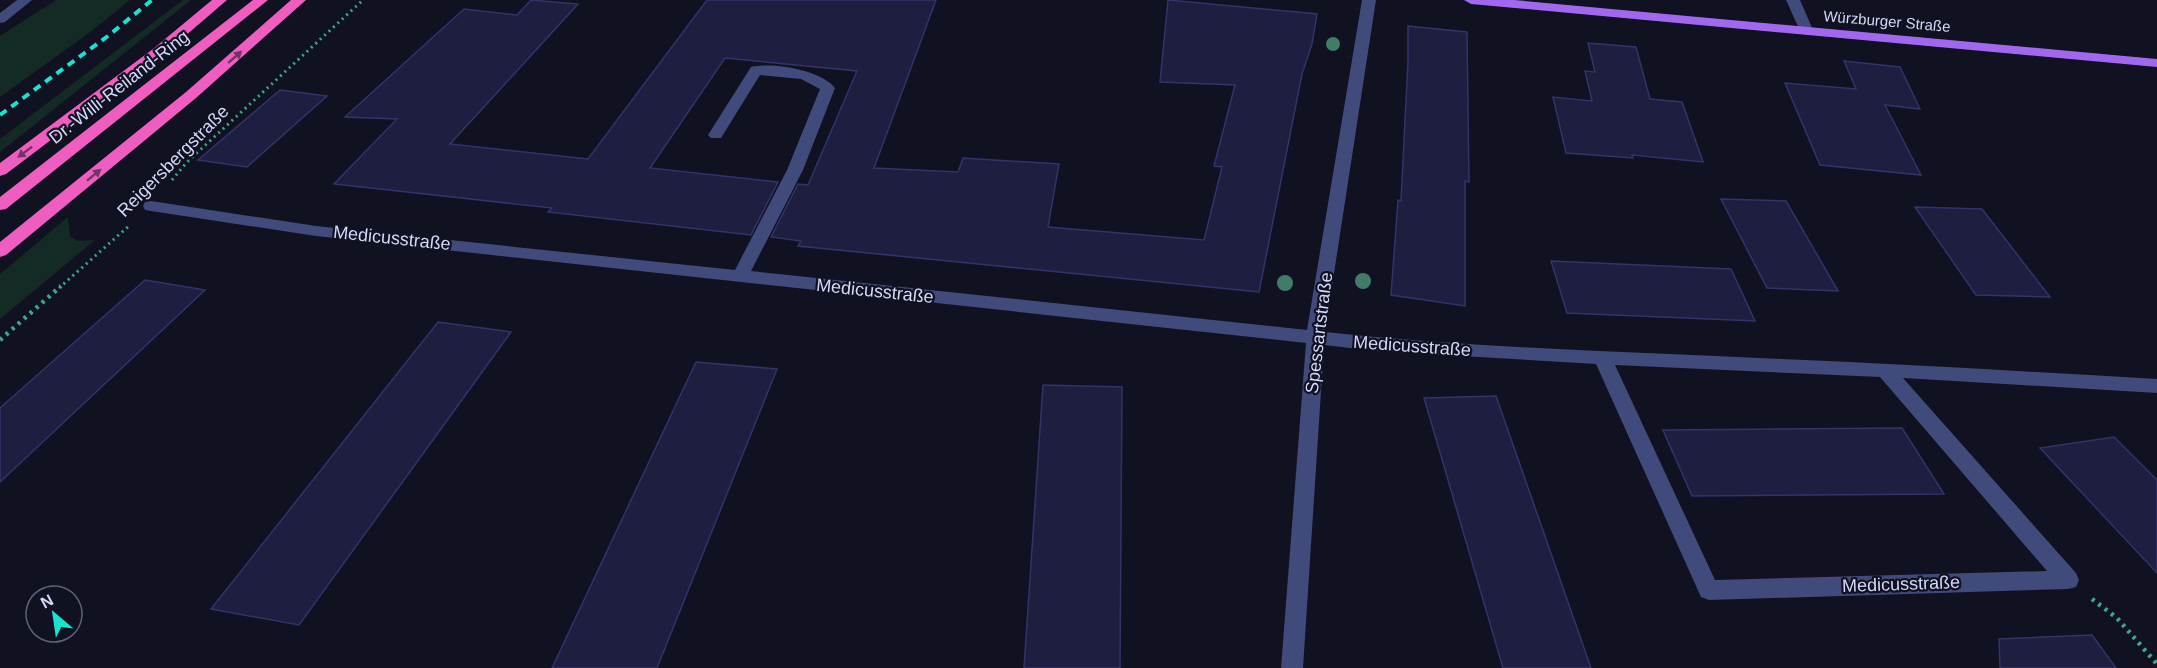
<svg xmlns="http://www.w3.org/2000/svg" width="2157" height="668" font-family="Arial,sans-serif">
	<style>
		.green { fill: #142b25 }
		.building { fill: #1e1e40; stroke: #33336a; stroke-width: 1.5 }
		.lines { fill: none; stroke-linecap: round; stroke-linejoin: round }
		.path-far1 { stroke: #3ba88c; stroke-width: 3; stroke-dasharray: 2 4; stroke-linecap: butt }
		.path { stroke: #3ba88c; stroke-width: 4.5; stroke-dasharray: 3 5; stroke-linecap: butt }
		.minor { fill: #404a7b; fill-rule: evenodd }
		.major { fill: #a168ef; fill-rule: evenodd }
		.highway { fill: #ee5dbf; fill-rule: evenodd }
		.rail { stroke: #19e3cf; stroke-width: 4; stroke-dasharray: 8 6; stroke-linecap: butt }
		.tree { fill: #417c68 }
		.oneway { fill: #743368 }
		.labels { text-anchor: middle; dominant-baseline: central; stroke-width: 4.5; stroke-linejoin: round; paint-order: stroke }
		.far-street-label { font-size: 15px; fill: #d5d8fa; stroke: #101121 }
		.street-label { font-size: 18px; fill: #d5d8fa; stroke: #101121 }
	</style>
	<rect width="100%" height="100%" fill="#101121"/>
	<path class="green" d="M56,0H130L89,33L0,97V36Z
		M183,0H191L0,152V139Z
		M68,217L70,236L78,241L95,240L0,319V274Z"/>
	<path class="building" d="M531,0L578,4L450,144L588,159L707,0H936L874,168L958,172L963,158L1059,164L1048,227L1204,240L1222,167L1214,166L1235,85L1160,82L1168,0L1317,14L1312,44L1302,74L1259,292L798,246L801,241L771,237L798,184L808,185L857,71L725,58L650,168L778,182L751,235L548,212L552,208L334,184L397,119L345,117L464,9L517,15Z
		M1408,26L1467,32L1469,182L1465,181V306L1391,295L1398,200L1401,201L1408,61Z
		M1588,43L1636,47L1650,99L1682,102L1703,162L1632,155L1633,158L1566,153L1553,97L1592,101L1585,71L1595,72Z
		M1844,61L1900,67L1920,109L1885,105L1921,175L1820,165L1785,83L1856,89Z
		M280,90L327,96L247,167L198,160Z
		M1721,199L1786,201L1838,291L1767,288Z
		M1915,207L1982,209L2050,297L1976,295Z
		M1551,261L1731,269L1755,321L1567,313Z
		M145,280L205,290L0,482V408Z
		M438,322L511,332L299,625L211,609Z
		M696,362L777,369L657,668H552Z
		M1043,385L1122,387L1120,668H1024Z
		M1496,396L1591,668H1503L1424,398Z
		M1902,428L1944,494L1692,496L1663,430Z
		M2114,437L2157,480V573L2040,448Z
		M2092,635L2116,668H2000L1999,639Z"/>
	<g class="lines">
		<path class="path-far1" d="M172,180L187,162L363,0
			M59,288L130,225"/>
		<path class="path" d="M0,340L61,286
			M2092,599L2117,618L2157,664"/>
		<path class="minor" d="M17,0H32L5,22L0,23V13Z
			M1362,0H1376L1325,332C1476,348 1629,352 1782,359C1907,364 2032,372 2157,379V393L1903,378L2076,573L2079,580L2076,587L2068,589L1709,600L1701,597L1596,364L1376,351L1324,345L1303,668H1281L1306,343L316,236L151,211L145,210L143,206L145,202L151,201L316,226L735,270L787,170L820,89L801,79L760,75L721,138H711L708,135L751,67C773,62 821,70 835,88L803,170L751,271L1307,330ZM1615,365L1880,377L2047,571L1715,580Z
			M1786,0H1800L1813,30L1811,33H1801Z"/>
		<path class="major" d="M1464,0H1514L2157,59V67L1471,4Z"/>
		<path class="highway" d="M212,0H227L163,55L6,174L0,176V163L153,49Z
			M253,0H268L6,209L0,210V197Z
			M291,0H306L196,98L6,255L0,257V242L186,92Z"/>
		<path class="rail" d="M0,115L108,36L152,0"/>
	</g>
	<g class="tree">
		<circle cx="1333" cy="44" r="7"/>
		<circle cx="1363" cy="281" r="8"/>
		<circle cx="1285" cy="283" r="8"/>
	</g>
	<defs><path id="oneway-solid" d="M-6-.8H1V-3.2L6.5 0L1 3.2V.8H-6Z" transform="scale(1.5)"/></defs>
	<g class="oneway">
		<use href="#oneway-solid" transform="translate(235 57) rotate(-41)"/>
		<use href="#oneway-solid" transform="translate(25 152) rotate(143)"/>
		<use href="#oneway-solid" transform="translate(94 175) rotate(-39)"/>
	</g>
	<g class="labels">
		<g class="far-street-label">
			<text transform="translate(1887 21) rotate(5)">Würzburger Straße</text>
		</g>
		<g class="street-label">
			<text transform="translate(119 87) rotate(-38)">Dr.-Willi-Reiland-Ring</text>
			<text transform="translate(173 161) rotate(-45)">Reigersbergstraße</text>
			<text transform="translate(392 238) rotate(6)">Medicusstraße</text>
			<text transform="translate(875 291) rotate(6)">Medicusstraße</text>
			<text transform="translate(1319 333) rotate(-83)">Spessartstraße</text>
			<text transform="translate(1412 346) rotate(4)">Medicusstraße</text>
			<text transform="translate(1901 584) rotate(-2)">Medicusstraße</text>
		</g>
	</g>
	<g transform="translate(54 614) rotate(331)"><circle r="28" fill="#101121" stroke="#5f6178" stroke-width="1.5"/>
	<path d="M0-4.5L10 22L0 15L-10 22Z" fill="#19e3cf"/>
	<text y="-9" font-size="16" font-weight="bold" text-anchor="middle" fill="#d5d8fa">N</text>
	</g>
</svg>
